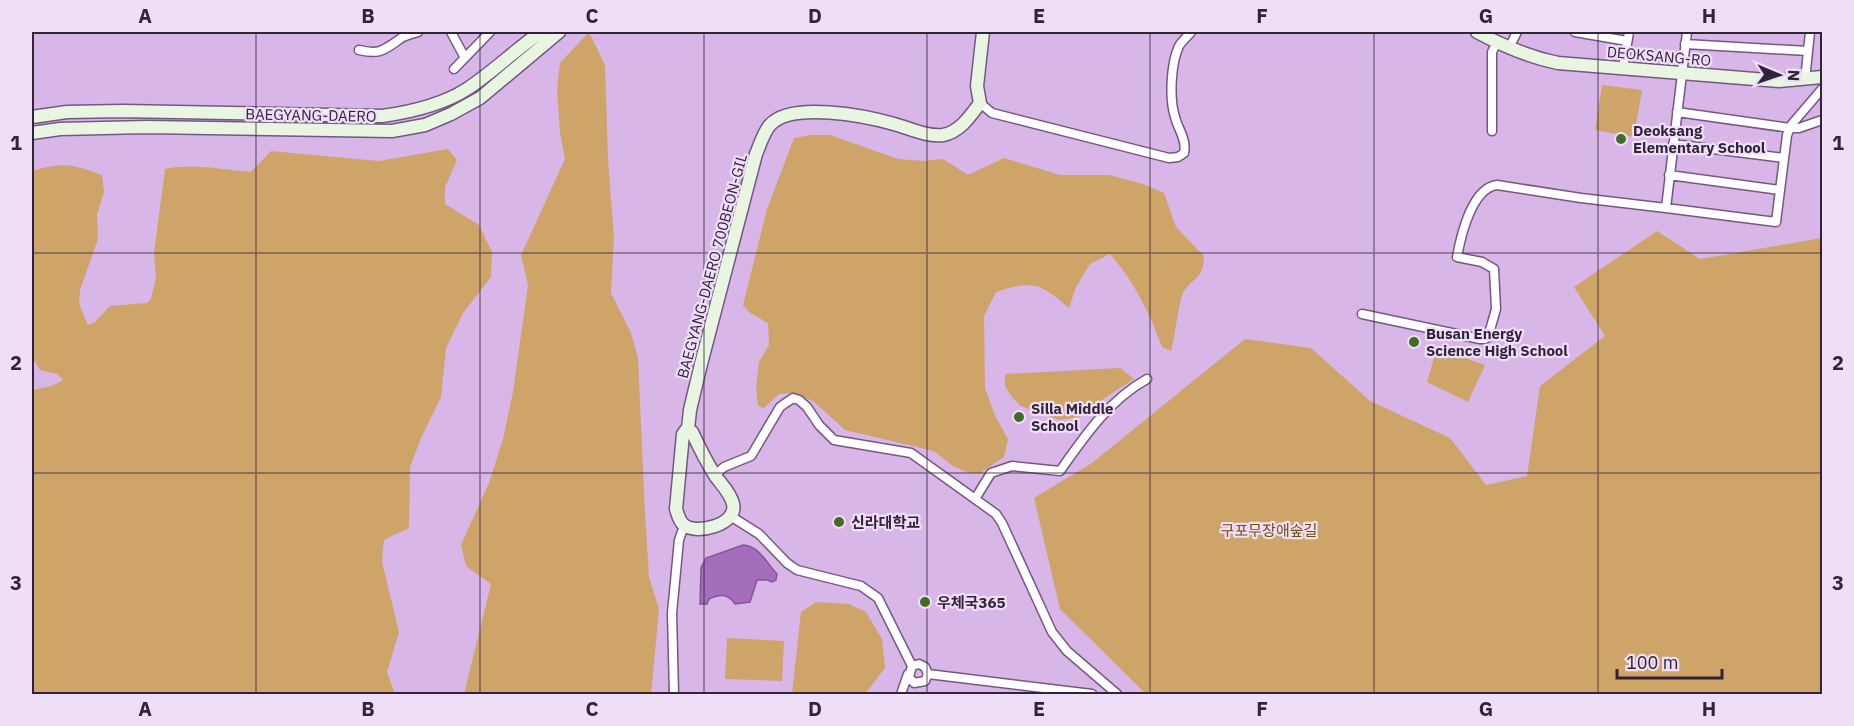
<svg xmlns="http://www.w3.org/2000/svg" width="1854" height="726" font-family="'IBM Plex Sans','Noto Sans KR',sans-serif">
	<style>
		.green { fill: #cea469 }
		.water { fill: #a46ebc; stroke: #825894; stroke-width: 1.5 }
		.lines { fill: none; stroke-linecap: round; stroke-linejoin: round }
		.street-casing { stroke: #755783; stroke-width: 11 }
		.secondary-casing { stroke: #755783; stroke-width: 15 }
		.street { stroke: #fff; stroke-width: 8 }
		.secondary { stroke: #e8f6e1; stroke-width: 12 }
		.grid { fill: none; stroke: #322438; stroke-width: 1.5; stroke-opacity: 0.55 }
		.poi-dot { fill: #426b26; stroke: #efdef8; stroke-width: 2 }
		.labels { text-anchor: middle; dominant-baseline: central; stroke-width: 4.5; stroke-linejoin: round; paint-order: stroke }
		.street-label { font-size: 15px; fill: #322438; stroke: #efdef8 }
		.poi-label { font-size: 15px; font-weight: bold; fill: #322438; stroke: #efdef8; text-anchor: start }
		.park-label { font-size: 15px; fill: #764e05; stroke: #efdef8 }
		.neatline { fill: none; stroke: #322438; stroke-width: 2 }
		.grid-label { font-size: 20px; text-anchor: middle; font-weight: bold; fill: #322438 }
	</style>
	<rect width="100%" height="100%" fill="#d8b6e8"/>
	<path class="green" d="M589,32L605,65L608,159L614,238L611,293L631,333L638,358L645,514L649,577L659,609L651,694H464L491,584L466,566L461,545L489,483L503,439L513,392L528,285L521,255L565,159L560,133L557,90L560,63Z
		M1602,85L1642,90L1634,137L1595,130Z
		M811,135H830L898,159L923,161L943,159L968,175L1004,158L1060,175H1109L1143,184L1164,193L1176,227L1204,256C1203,279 1196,275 1184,291C1179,298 1175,338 1171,351L1162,347C1150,314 1134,281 1110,254L1090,264L1076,287L1069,308C1040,283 1033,280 996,292L984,316L985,388L995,416L1008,439L1004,457L980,473H969L953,466L934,451L845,430L813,401L794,393L779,394L764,408L758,406L756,387L759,362L769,345L768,323L750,313L743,305L767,209L794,138Z
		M448,149L457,160L445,187V204L479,225L492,252L491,277L463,313L446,348L441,397L421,438L410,467L409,528L384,540L382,562L399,632L387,672L395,694H32V390L52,386L63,380L57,374L40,370L32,357V171C63,162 72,164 102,175L104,192L97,215L98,239L80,290L79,304L88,325L95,322L110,306L147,303L151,299L156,277L154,253L165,169C193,163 223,170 251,172L271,151L379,161Z
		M1657,231L1700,259L1822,238V694H1146L1060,609L1034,498L1092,463L1245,339L1311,348L1370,401L1450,438L1486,485L1527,476L1540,386L1605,336L1574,287Z
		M1437,348L1485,365L1468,402L1427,382Z
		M1120,368L1134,379L1106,397L1080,417L1059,420L1021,406L1012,397L1005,386V374Z
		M816,602L849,604L866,612L882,639L885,668L865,694H792L801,612Z
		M727,638L784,641L782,681L725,679Z"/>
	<path class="water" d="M743,545C758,545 767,563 777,574L776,580L772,582L767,580H757L750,602L735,604C728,593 719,594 709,599L707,604H700L701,568L706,558Z"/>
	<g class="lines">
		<defs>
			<path id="street" d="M451,32L465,58
				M1575,32L1627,41
				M1685,44L1808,51
				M1509,48L1517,32
				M359,50C380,55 384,50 400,39C405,35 412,34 418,32
				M1623,68L1629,32
				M454,69L490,32
				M1805,80L1810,32
				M980,103L992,113L1169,158L1178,157L1184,153C1187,140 1178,129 1175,117C1169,98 1171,63 1179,46C1182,41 1188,36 1191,32
				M1677,112L1790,128H1799L1822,120
				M1492,131V52L1497,42
				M1673,144L1784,158
				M1669,175L1780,190
				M1666,208L1776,222L1787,135L1792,124L1822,89
				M1362,314L1480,339H1485L1488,337L1496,309L1494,269L1482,262L1457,257C1461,235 1472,188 1497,185L1581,198L1666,208L1687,32
				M715,475L724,467L751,456L780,407L793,398L799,400L807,407L819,425L834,440L911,453L996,514L1002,523L1052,632L1067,651L1117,694
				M975,499L991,473L1012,466L1060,471C1084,437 1109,400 1147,379
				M732,517L759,534L787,563L797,570L861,586L878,598L912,666L909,677L914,683L925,681L928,674L925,667L919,664L912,666
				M928,674L1092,694
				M674,694L672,613L679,540L684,526
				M901,694L908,674"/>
			<path id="secondary" d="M1477,32C1503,46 1529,57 1558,63L1779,81L1822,77
				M32,117L67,112L123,111L382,116C411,112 442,105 467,89C493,72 515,50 541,32
				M32,133L60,129L147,127L392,131L425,125L451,114L480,98L559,32
				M688,429L690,410L701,364L756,154C760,145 763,133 770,125C791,101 866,116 894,124C909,128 927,137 943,135C960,132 971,115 980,103L977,86L983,32
				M688,429L692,432C699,447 707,463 716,477C722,485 731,494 733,504C738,525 696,535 684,525C679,521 678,515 676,509L683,434L686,430Z"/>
		</defs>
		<use href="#street" class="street-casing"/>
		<use href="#secondary" class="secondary-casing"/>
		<use href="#street" class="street"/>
		<use href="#secondary" class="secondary"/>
	</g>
	<path class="grid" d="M256,32V694M480,32V694M704,32V694M927,32V694M1150,32V694M1374,32V694M1598,32V694M32,253H1822M32,473H1822"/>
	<g class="poi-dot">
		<circle cx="1621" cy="139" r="6"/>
		<circle cx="1414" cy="342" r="6"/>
		<circle cx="1019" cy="417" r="6"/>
		<circle cx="839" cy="522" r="6"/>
		<circle cx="925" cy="602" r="6"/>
	</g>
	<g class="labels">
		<g class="street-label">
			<text transform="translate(1659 56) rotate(5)">DEOKSANG-RO</text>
			<text transform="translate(311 115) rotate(1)">BAEGYANG-DAERO</text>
			<text transform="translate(712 266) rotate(-75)">BAEGYANG-DAERO 700BEON-GIL</text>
		</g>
		<g class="poi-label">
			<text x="1633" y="130">Deoksang<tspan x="1633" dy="17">Elementary School</tspan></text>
			<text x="1426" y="333">Busan Energy<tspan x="1426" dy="17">Science High School</tspan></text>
			<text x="1031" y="408">Silla Middle<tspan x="1031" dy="17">School</tspan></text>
			<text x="851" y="522">신라대학교</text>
			<text x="937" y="602">우체국365</text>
		</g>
		<g class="park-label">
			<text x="1269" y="530">구포무장애숲길</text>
		</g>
	</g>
	<rect width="1854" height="726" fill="none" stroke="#efdef8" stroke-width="66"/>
	<g transform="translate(1779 75) rotate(92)" stroke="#efdef8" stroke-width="4.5" paint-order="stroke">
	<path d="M0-4.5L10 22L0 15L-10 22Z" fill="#322438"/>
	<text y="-9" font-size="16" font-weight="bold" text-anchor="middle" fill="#322438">N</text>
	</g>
	<path d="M1617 669v9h105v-9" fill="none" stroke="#322438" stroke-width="3"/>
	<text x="1626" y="669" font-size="18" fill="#322438" stroke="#efdef8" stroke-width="4.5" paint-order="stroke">100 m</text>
	<rect x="33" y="33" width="1788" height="660" class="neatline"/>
	<g class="grid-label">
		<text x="145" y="23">A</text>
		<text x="368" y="23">B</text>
		<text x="592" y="23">C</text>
		<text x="815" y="23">D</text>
		<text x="1039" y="23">E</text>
		<text x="1262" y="23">F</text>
		<text x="1486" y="23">G</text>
		<text x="1709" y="23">H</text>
		<text x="16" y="150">1</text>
		<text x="1838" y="150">1</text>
		<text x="16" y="370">2</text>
		<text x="1838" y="370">2</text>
		<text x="16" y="590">3</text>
		<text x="1838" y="590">3</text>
		<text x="145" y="716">A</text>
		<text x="368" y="716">B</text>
		<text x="592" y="716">C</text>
		<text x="815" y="716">D</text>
		<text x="1039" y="716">E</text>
		<text x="1262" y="716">F</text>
		<text x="1486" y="716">G</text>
		<text x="1709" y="716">H</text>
	</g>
</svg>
